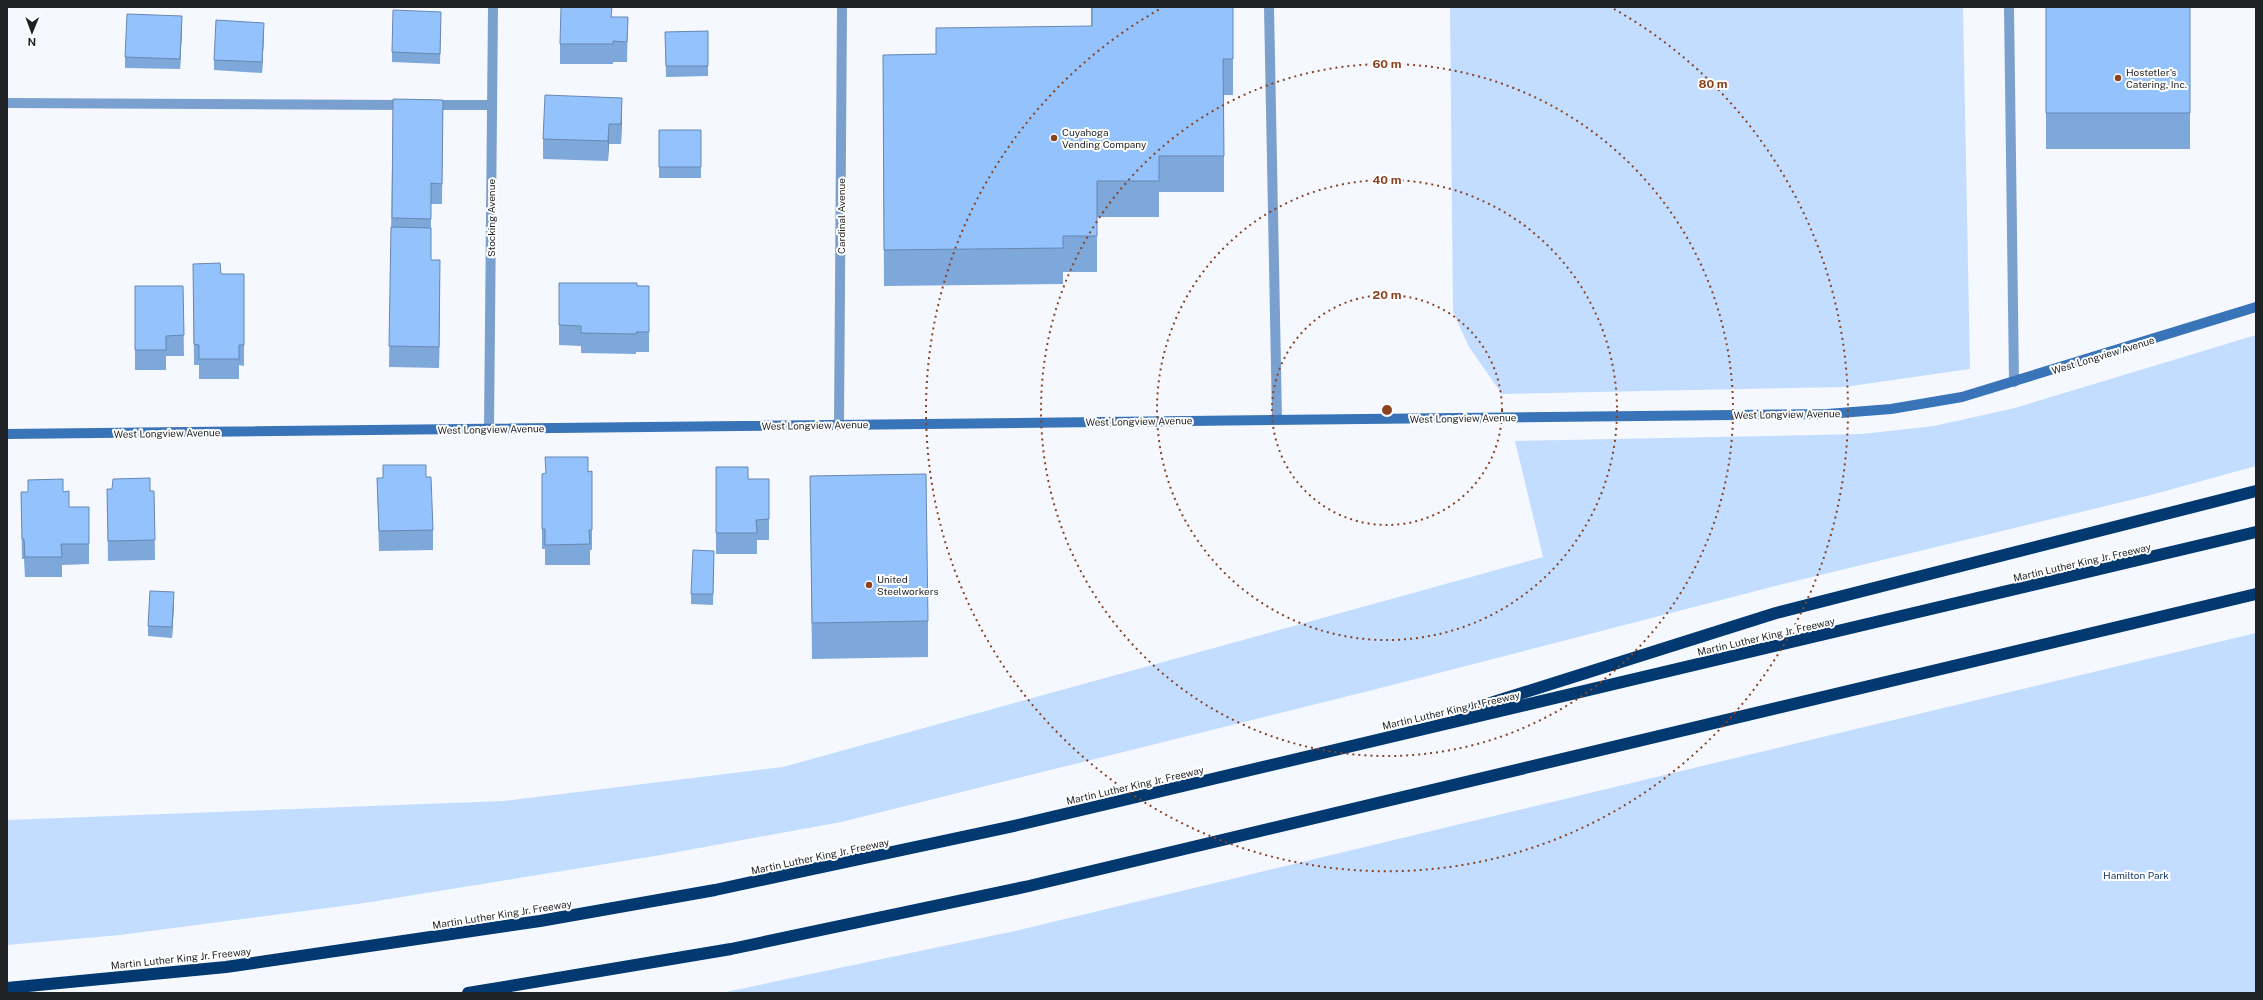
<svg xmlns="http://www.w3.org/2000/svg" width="2263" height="1000" font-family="'Public Sans',sans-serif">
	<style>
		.green { fill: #c2ddff }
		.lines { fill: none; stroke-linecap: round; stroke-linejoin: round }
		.lane { stroke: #7aa0cf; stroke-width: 10 }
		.street { stroke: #7aa0cf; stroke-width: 10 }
		.secondary { stroke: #3973b8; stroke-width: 10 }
		.highway { stroke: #023970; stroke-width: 12 }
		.wall { fill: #7ea7da }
		.shaded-wall { fill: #6788b1 }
		.building { fill: #93c2fd; stroke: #6788b1 }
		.ring { fill: none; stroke: #8a4321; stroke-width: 2; stroke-dasharray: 2 4 }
		.poi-dot { fill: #8a4321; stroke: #fff; stroke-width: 1.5 }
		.labels { text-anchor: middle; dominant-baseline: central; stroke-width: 4; stroke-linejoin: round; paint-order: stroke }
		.poi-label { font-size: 10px; fill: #1f2124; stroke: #fff; text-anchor: start }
		.street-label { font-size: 10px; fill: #1f2124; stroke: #fff }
		.park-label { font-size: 10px; fill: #143b69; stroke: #fff }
		.centre { fill: #8a4321; stroke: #fff; stroke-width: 2 }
		.ring-label { font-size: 12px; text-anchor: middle; font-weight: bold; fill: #8a4321; stroke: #fff; stroke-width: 4; stroke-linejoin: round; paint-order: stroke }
	</style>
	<rect width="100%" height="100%" fill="#f5f9ff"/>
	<path class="green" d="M1450,7H1963L1970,369L1844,387L1502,394L1469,347L1453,312Z
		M2256,335V466L2147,496L1779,585L1365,692L841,822L661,855L358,904L120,935L7,945V820L503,801L783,767L1543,557L1515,441L1862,434L1934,426L2015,408Z
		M2256,633V993H721L1015,931Z"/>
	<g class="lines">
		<path class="lane" d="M1269,7L1277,419
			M2009,7L2014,382
			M7,103L406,105
			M430,105H492"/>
		<path class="street" d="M839,425L842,7
			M489,429L493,7"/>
		<path class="secondary" d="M7,434L1827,414L1891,409L1962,397L2256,307"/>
		<path class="highway" d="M1462,712L1776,613L2256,491
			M7,988L226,967L540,921L715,890L1018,825L2256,532
			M468,993L731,949L1029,886L2256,594"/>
	</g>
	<path class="wall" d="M1091,7H1233V95H1224V192H1159V217H1097V272H1063V284L884,286L883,55L936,54L1091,26Z
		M2046,7H2190V149H2046Z
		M612,17H628L627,62H613V64H560V44Z
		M441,22L440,64L392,62V52Z
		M182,27L180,69L125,68V57Z
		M708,31V76L666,77L665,32Z
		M264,33L262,73L214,70V60Z
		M393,99L443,100L442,204H431V260L440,281L439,368L389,367Z
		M622,118L621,144H609L608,161L543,159V139Z
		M659,130H701V178H659Z
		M221,274H244V366L239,365V379H199V365H194L193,284Z
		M559,283L649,286V352H636V354L581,353V346L559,345Z
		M135,286H183L184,356H166V370H135Z
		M716,467L748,479H769V540H757V554H716Z
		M592,471V550H590V565H545V549H542V474Z
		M810,476L928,621V657L812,659Z
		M426,477L433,530V550L379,551L377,478Z
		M107,489L154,491L155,560L108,561Z
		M21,492H63L69,507H89V564L62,565V577H25L24,559H22Z
		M714,551L713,605L691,604V594Z
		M174,603L172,638L148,636V626Z"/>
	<path class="shaded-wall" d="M182,16V27L180,69V59Z
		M264,23V33L262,73V62Z
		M622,98V118L621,144V124Z
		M609,124V144L608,161V141Z
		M440,260V281L439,368V347Z
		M174,592V603L172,638V627Z"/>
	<path class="building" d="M561,7H612L611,17H628L627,42L613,41V44H560Z
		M1092,7H1233V59H1223L1224,156H1159V181H1097V236H1063V248L884,250L883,55L936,54V28L1092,26Z
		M2046,7H2190V113H2046Z
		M393,10L441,12L440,54L392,52Z
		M127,14L182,16L180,59L125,57Z
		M216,20L264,23L262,62L214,60Z
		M708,31V66H666L665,32Z
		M545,95L622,98L621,124H609L608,141L543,139Z
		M393,99L443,100L442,184L431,183V219L392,218Z
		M659,130H701V167H659Z
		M391,227L431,228V260H440L439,347L389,346Z
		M220,263L221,274H244V345H239V359H199V345L194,344L193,264Z
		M559,283H637V286H649V332H636V334L581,333V326L559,325Z
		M135,286H183L184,335L166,336V350H135Z
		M545,457H588V472L592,471V530H589L590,544L545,545V529H542V474L546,473Z
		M383,465H426V477H431L433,530L379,531L377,478H383Z
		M716,467H748V479H769V519L756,520L757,533H716Z
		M926,474L928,621L812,623L810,476Z
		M150,478V491H154L155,540L108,541L107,489H112L113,479Z
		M63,479V492L69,491V507H89V544H61L62,557H25L24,539H22L21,492H28V480Z
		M693,550L714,551L713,594H691Z
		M150,591L174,592L172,627L148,626Z"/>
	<g class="ring">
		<circle cx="1387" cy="410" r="115"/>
		<circle cx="1387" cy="410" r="230"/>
		<circle cx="1387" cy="410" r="346"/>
		<path d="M1614 9A461 461 0 1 1 1160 9"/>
	</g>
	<g class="poi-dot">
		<circle cx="2118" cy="78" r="4"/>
		<circle cx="1054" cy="138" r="4"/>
		<circle cx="869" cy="585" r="4"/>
	</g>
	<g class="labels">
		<g class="poi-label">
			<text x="2126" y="72">Hostetler's<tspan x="2126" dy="12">Catering, Inc.</tspan></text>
			<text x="1062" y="132">Cuyahoga<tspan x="1062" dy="12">Vending Company</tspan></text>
			<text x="877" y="579">United<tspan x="877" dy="12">Steelworkers</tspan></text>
		</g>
		<g class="street-label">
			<text transform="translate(841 216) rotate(-90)">Cardinal Avenue</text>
			<text transform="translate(491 218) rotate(-90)">Stocking Avenue</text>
			<text transform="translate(2103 355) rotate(-17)">West Longview Avenue</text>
			<text transform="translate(1787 414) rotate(-1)">West Longview Avenue</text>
			<text transform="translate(1463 418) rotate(-1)">West Longview Avenue</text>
			<text transform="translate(1139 421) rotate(-1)">West Longview Avenue</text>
			<text transform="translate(815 425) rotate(-1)">West Longview Avenue</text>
			<text transform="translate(491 429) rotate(-1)">West Longview Avenue</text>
			<text transform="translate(167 433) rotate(-1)">West Longview Avenue</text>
			<text transform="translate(2082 562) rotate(-13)">Martin Luther King Jr. Freeway</text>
			<text transform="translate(1766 636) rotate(-13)">Martin Luther King Jr. Freeway</text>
			<text transform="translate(1451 710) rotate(-13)">Martin Luther King Jr. Freeway</text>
			<text transform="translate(1135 785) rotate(-13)">Martin Luther King Jr. Freeway</text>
			<text transform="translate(820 856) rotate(-12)">Martin Luther King Jr. Freeway</text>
			<text transform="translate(502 914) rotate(-9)">Martin Luther King Jr. Freeway</text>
			<text transform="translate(181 958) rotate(-6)">Martin Luther King Jr. Freeway</text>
		</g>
		<g class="park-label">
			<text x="2136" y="875">Hamilton Park</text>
		</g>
	</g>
	<circle cx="1387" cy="410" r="6" class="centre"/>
	<g class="ring-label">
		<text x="1387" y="68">60 m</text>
		<text x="1713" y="88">80 m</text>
		<text x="1387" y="184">40 m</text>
		<text x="1387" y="299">20 m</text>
	</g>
	<rect width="2263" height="1000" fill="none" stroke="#1f2124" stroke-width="16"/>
	<g transform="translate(32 32) rotate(181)" stroke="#ffffff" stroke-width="3" paint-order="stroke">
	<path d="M0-3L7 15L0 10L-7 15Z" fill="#1f2124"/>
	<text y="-6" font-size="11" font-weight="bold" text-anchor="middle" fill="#1f2124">N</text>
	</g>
</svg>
